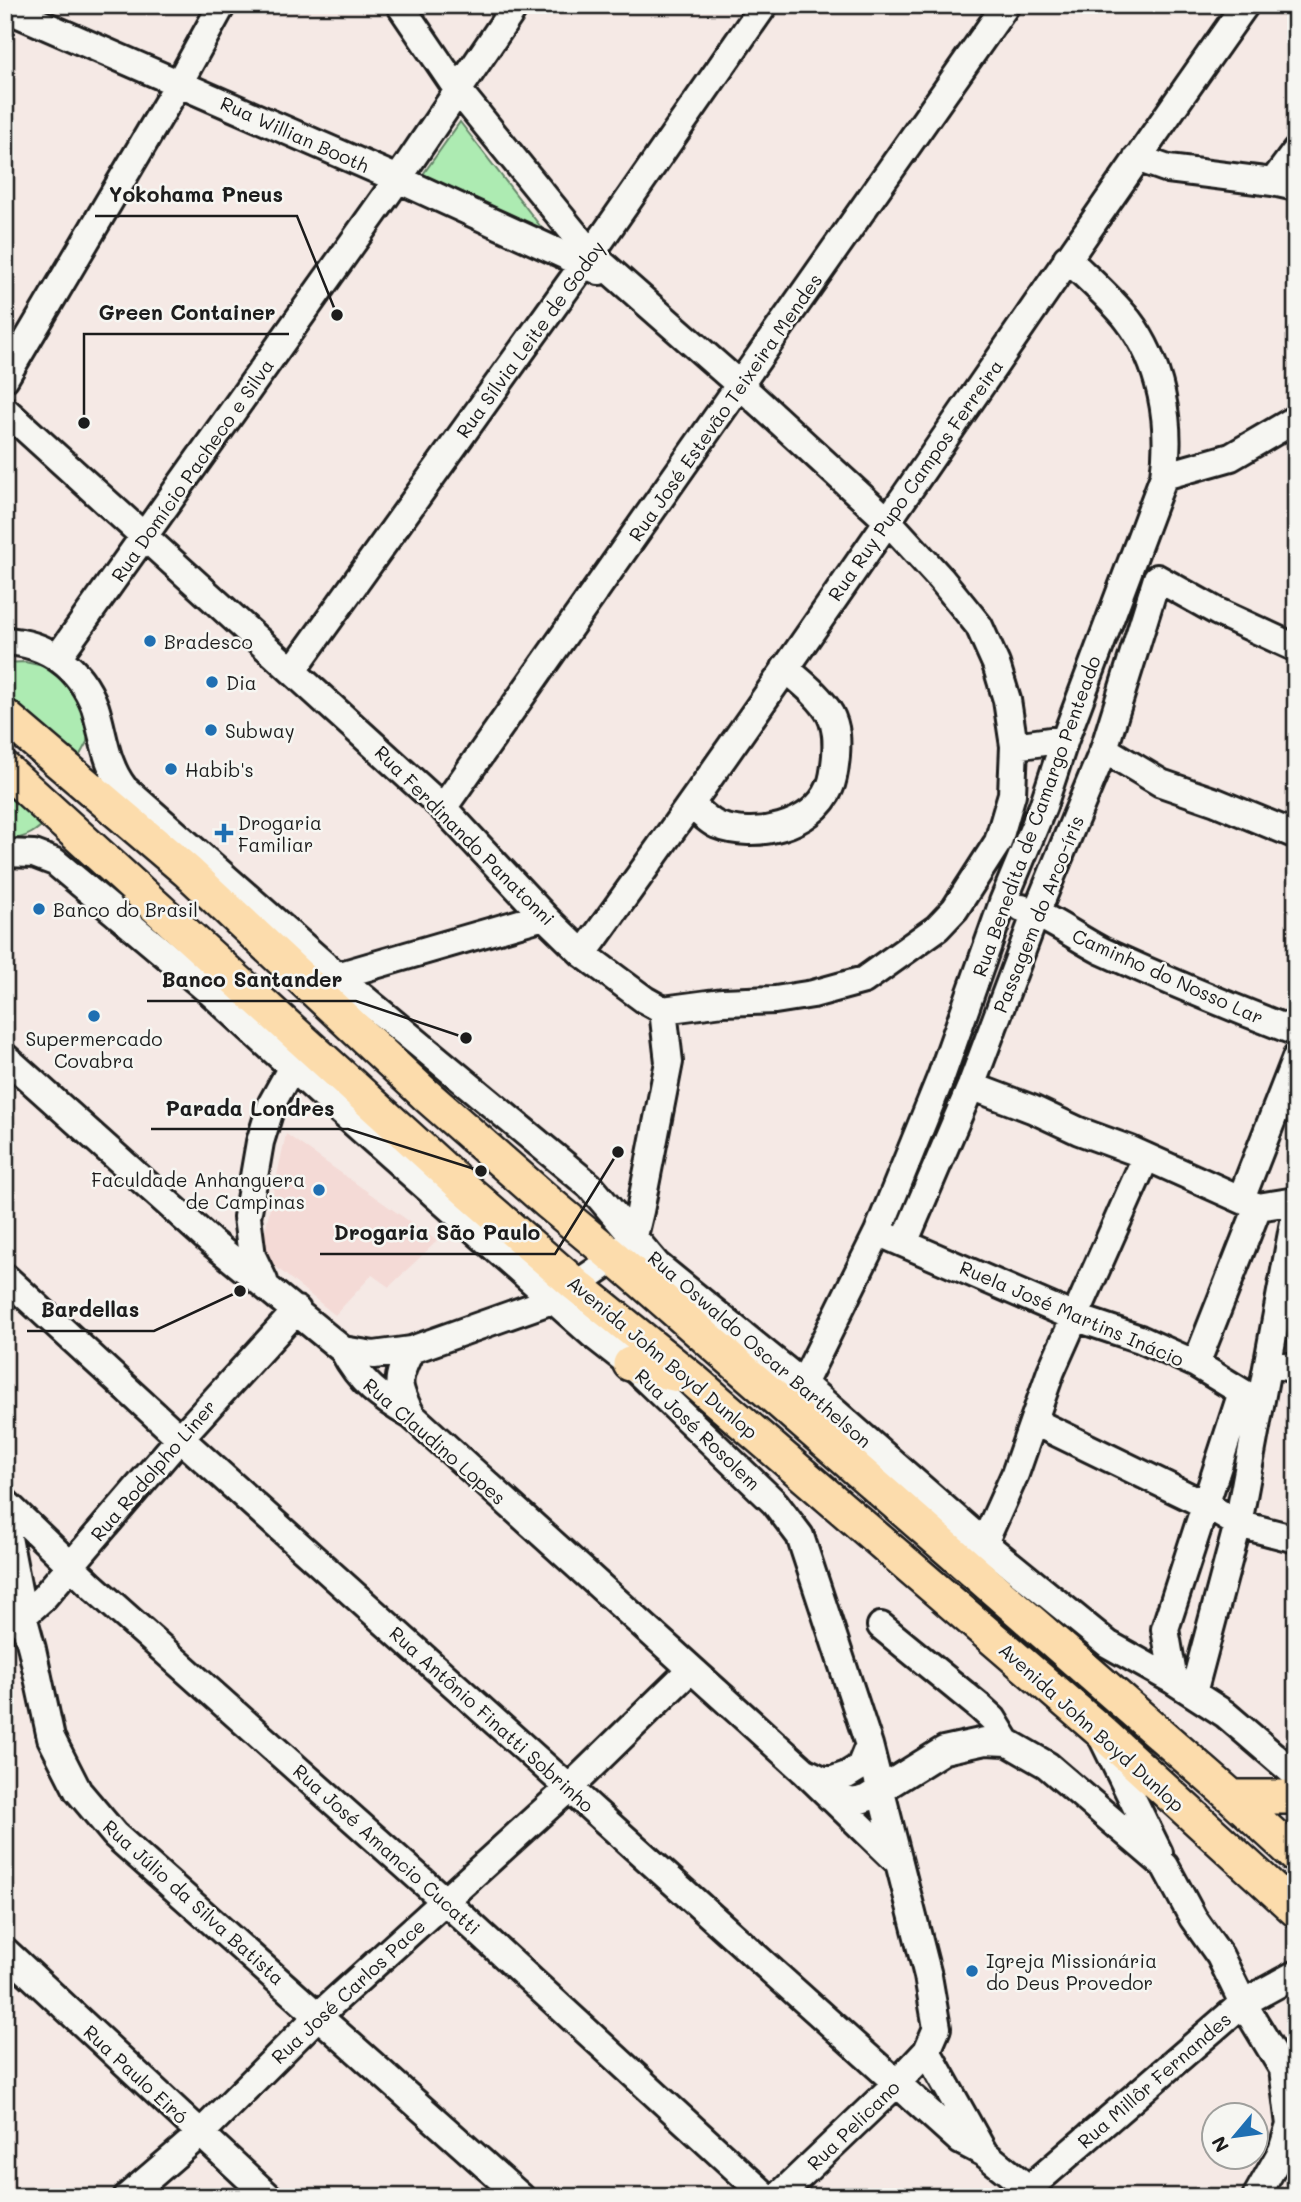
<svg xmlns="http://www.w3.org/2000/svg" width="1301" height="2202" font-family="Mali,sans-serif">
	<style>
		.built { fill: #f4dad6 }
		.green { fill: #adebb2; stroke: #648467; stroke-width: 2 }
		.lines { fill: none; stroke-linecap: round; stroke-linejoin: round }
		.minor-casing { stroke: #1c1c1c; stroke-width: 32 }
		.major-casing { stroke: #1c1c1c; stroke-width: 38 }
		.minor { stroke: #f6f6f2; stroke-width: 26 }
		.major { stroke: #fcdcac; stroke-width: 33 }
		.poi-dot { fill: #1f6fb2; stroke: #f6f6f2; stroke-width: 2.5 }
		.labels { text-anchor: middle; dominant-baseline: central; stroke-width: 5; stroke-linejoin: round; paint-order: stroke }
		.street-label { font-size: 19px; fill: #1c1c1c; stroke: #f6f6f2 }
		.poi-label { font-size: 19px; fill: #1c1c1c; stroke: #f6f6f2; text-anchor: start }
		.leader { fill: none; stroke: #1c1c1c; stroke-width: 2.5 }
		.callout-dot { fill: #1c1c1c; stroke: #f6f6f2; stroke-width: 2.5 }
		.callout-label { font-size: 21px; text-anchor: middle; font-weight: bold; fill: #1c1c1c; stroke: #f6f6f2; stroke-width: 5; stroke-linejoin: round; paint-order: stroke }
	</style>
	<rect width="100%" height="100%" fill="#f5e9e5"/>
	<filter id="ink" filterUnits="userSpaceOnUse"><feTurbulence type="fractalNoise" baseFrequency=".0143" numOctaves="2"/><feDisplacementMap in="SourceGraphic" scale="14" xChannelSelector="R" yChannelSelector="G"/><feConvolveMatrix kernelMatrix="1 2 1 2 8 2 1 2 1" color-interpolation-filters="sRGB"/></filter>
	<g filter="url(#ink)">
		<path class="built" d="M286,1134L437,1241L389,1287L372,1275L335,1315L260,1254Z"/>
		<path class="green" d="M460,122L554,244L419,180Z
			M25,662L43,666L73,688L88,723L87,742L75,764L5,705V663Z
			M5,773L53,815C38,830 27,840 5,839Z"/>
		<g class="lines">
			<defs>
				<path id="minor" d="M5,8L398,179L599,271
					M1137,158L1168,169L1273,182L1296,187
					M1273,182L1296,151
					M5,378L179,83L222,5
					M5,410L443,808L544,916L583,954L645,1000L663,1010L723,1002L775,1000L813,994L864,980L937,928L955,909L998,842L1012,794L1014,746L1007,700L996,664L979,626L941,579L889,522L741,386L591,254L457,89L400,5
					M1164,476L1231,457L1296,419
					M5,641C47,643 80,667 95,707C104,735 105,764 124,788L337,976L590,1186L657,1265L803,1384L984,1543L1108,1644L1174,1681L1225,1714L1296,1775
					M58,657L398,179L516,5
					M293,670L591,254L764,5
					M1014,746L1065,739
					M1104,749L1161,783L1216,802L1296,835
					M691,805C699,811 708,821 717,825C754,840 813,827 830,787C834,779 835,765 836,756C837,741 837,727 830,714C819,695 801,682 785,668
					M443,808L1006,5
					M5,853L34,854L55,862L210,992L318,1091L593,1335L630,1364L775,1503L800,1536L869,1745L928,1976L937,2028L927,2051L898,2082L778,2197
					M1022,908C1051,918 1075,937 1102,951C1166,980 1230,1007 1296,1032
					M583,954C810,642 1022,320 1245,5
					M337,976L544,916
					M5,1057L210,1241L343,1350C360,1383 381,1398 412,1416L803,1770L898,1862
					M971,1086L1032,1109L1079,1131L1131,1150L1258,1207L1296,1201
					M1241,1199L1296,1058
					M889,1237L1074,1317L1140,1339L1196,1364L1260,1403
					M904,1243L971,1086L1036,913L1104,749L1157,578L1218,612L1296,648
					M5,1277L180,1438L961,2141L984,2153
					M264,1281L252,1256L247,1217L260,1142L272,1103L292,1067
					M343,1350L374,1355L411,1350L555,1299L615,1258L634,1236L640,1211L669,1062L663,1010
					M411,1350C395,1381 396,1386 412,1416
					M1268,1363L1296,1369
					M1196,1364L1258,1207
					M803,1384L878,1232L941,1077L1003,902L1043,806L1065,739L1164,476C1172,423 1161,363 1128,320C1111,298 1087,278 1067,258
					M1035,1422L1206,1505L1238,1524L1296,1539
					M5,1502L92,1586L445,1901L767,2197
					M5,1522L23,1616L32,1649L51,1738L78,1791L115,1835L521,2197
					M984,1543L1015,1474L1051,1371L1146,1157
					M5,1623L23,1616L43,1598L180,1438L297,1310
					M881,1626L980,1707L993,1719L1007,1742
					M1174,1681L1165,1629L1242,1392
					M1193,1693L1238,1524L1296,1211
					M1102,1737L1159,1853
					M804,1771L823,1780H833L847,1775L860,1767L869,1745
					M830,1797L855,1802L867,1798L944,1750L985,1741L1007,1742L1047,1765L1165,1866L1193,1918L1220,1956L1243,2003L1283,2069L1290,2125L1282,2151L1256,2197
					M5,1951L269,2197
					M927,2051L984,2153L1029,2189
					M127,2197L200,2134L319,2015L569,1788L691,1669
					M1019,2197L1243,2003L1296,1974"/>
				<path id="major" d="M5,716L187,871L426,1095L549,1203L615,1258L1232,1797L1296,1856
					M5,769L470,1193L576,1285L692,1379L1098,1729L1296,1910
					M630,1364L682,1376
					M1232,1797H1296"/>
			</defs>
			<use href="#minor" class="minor-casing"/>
			<use href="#major" class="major-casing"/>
			<use href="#minor" class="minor"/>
			<use href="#major" class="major"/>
		</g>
	</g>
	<g class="poi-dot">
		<circle cx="150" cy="641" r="7"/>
		<circle cx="212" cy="682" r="7"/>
		<circle cx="211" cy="730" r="7"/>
		<circle cx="171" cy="769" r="7"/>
		<path d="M220.5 822.5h7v7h7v7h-7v7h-7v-7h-7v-7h7z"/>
		<circle cx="39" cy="909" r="7"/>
		<circle cx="94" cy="1016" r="7"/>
		<circle cx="319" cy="1190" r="7"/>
		<circle cx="972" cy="1971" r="7"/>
	</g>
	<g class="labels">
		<g class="street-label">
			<text transform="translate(295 134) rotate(24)">Rua Willian Booth</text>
			<text transform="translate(530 339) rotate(-54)">Rua Sílvia Leite de Godoy</text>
			<text transform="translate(725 407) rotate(-55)">Rua José Estevão Teixeira Mendes</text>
			<text transform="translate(192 470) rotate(-55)">Rua Domício Pacheco e Silva</text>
			<text transform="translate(915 480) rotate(-55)">Rua Ruy Pupo Campos Ferreira</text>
			<text transform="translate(1036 816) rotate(-70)">Rua Benedita de Camargo Penteado</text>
			<text transform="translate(465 835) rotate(45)">Rua Ferdinando Panatonni</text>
			<text transform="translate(1038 914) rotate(-68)">Passagem do Arco-íris</text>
			<text transform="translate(1168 976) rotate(24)">Caminho do Nosso Lar</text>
			<text transform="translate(1072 1313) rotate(23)">Ruela José Martins Inácio</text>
			<text transform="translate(760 1349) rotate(41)">Rua Oswaldo Oscar Barthelson</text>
			<text transform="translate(663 1357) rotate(40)">Avenida John Boyd Dunlop</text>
			<text transform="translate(698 1429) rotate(44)">Rua José Rosolem</text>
			<text transform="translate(435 1441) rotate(41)">Rua Claudino Lopes</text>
			<text transform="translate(153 1470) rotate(-49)">Rua Rodolpho Liner</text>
			<text transform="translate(492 1719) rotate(42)">Rua Antônio Finatti Sobrinho</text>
			<text transform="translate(1092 1727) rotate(42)">Avenida John Boyd Dunlop</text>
			<text transform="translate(387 1849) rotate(42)">Rua José Amancio Cucatti</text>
			<text transform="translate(194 1902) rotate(42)">Rua Júlio da Silva Batista</text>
			<text transform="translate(348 1991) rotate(-43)">Rua José Carlos Pace</text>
			<text transform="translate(136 2074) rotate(43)">Rua Paulo Eiró</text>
			<text transform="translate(1154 2080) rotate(-41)">Rua Millôr Fernandes</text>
			<text transform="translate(853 2125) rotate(-44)">Rua Pelicano</text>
		</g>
		<g class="poi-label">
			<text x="164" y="641">Bradesco</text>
			<text x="226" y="682">Dia</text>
			<text x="225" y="730">Subway</text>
			<text x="185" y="769">Habib's</text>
			<text x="238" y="822">Drogaria<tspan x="238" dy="22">Familiar</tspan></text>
			<text x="53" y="909">Banco do Brasil</text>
			<text x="94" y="1038" text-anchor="middle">Supermercado<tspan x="94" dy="22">Covabra</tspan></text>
			<text x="305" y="1179" text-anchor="end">Faculdade Anhanguera<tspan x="305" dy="22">de Campinas</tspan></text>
			<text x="986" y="1960">Igreja Missionária<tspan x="986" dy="22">do Deus Provedor</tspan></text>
		</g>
	</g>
	<path class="leader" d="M337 315L297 216H95M84 423L84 334H289M466 1038L356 1001H147M481 1171L348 1129H151M618 1152L555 1254H320M240 1291L154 1331H27"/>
	<g class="callout-dot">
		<circle cx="337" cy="315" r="7"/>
		<circle cx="84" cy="423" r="7"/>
		<circle cx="466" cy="1038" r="7"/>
		<circle cx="481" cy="1171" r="7"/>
		<circle cx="618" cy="1152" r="7"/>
		<circle cx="240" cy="1291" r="7"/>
	</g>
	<g class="callout-label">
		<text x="196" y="202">Yokohama Pneus</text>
		<text x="187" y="320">Green Container</text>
		<text x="252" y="987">Banco Santander</text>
		<text x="250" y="1116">Parada Londres</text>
		<text x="437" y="1240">Drogaria São Paulo</text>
		<text x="90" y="1317">Bardellas</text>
	</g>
	<rect width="1301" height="2202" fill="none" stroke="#f6f6f2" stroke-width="28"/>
	<rect x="14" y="14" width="1273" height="2174" fill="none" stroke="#1c1c1c" stroke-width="2.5" filter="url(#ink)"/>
	<g transform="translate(1235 2136) rotate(241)"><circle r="33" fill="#f6f6f2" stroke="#9f9f9c" stroke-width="2"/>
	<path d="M0-5L12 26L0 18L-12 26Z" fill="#1f6fb2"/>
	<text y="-10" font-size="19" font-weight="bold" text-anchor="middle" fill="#1c1c1c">N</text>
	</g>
</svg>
